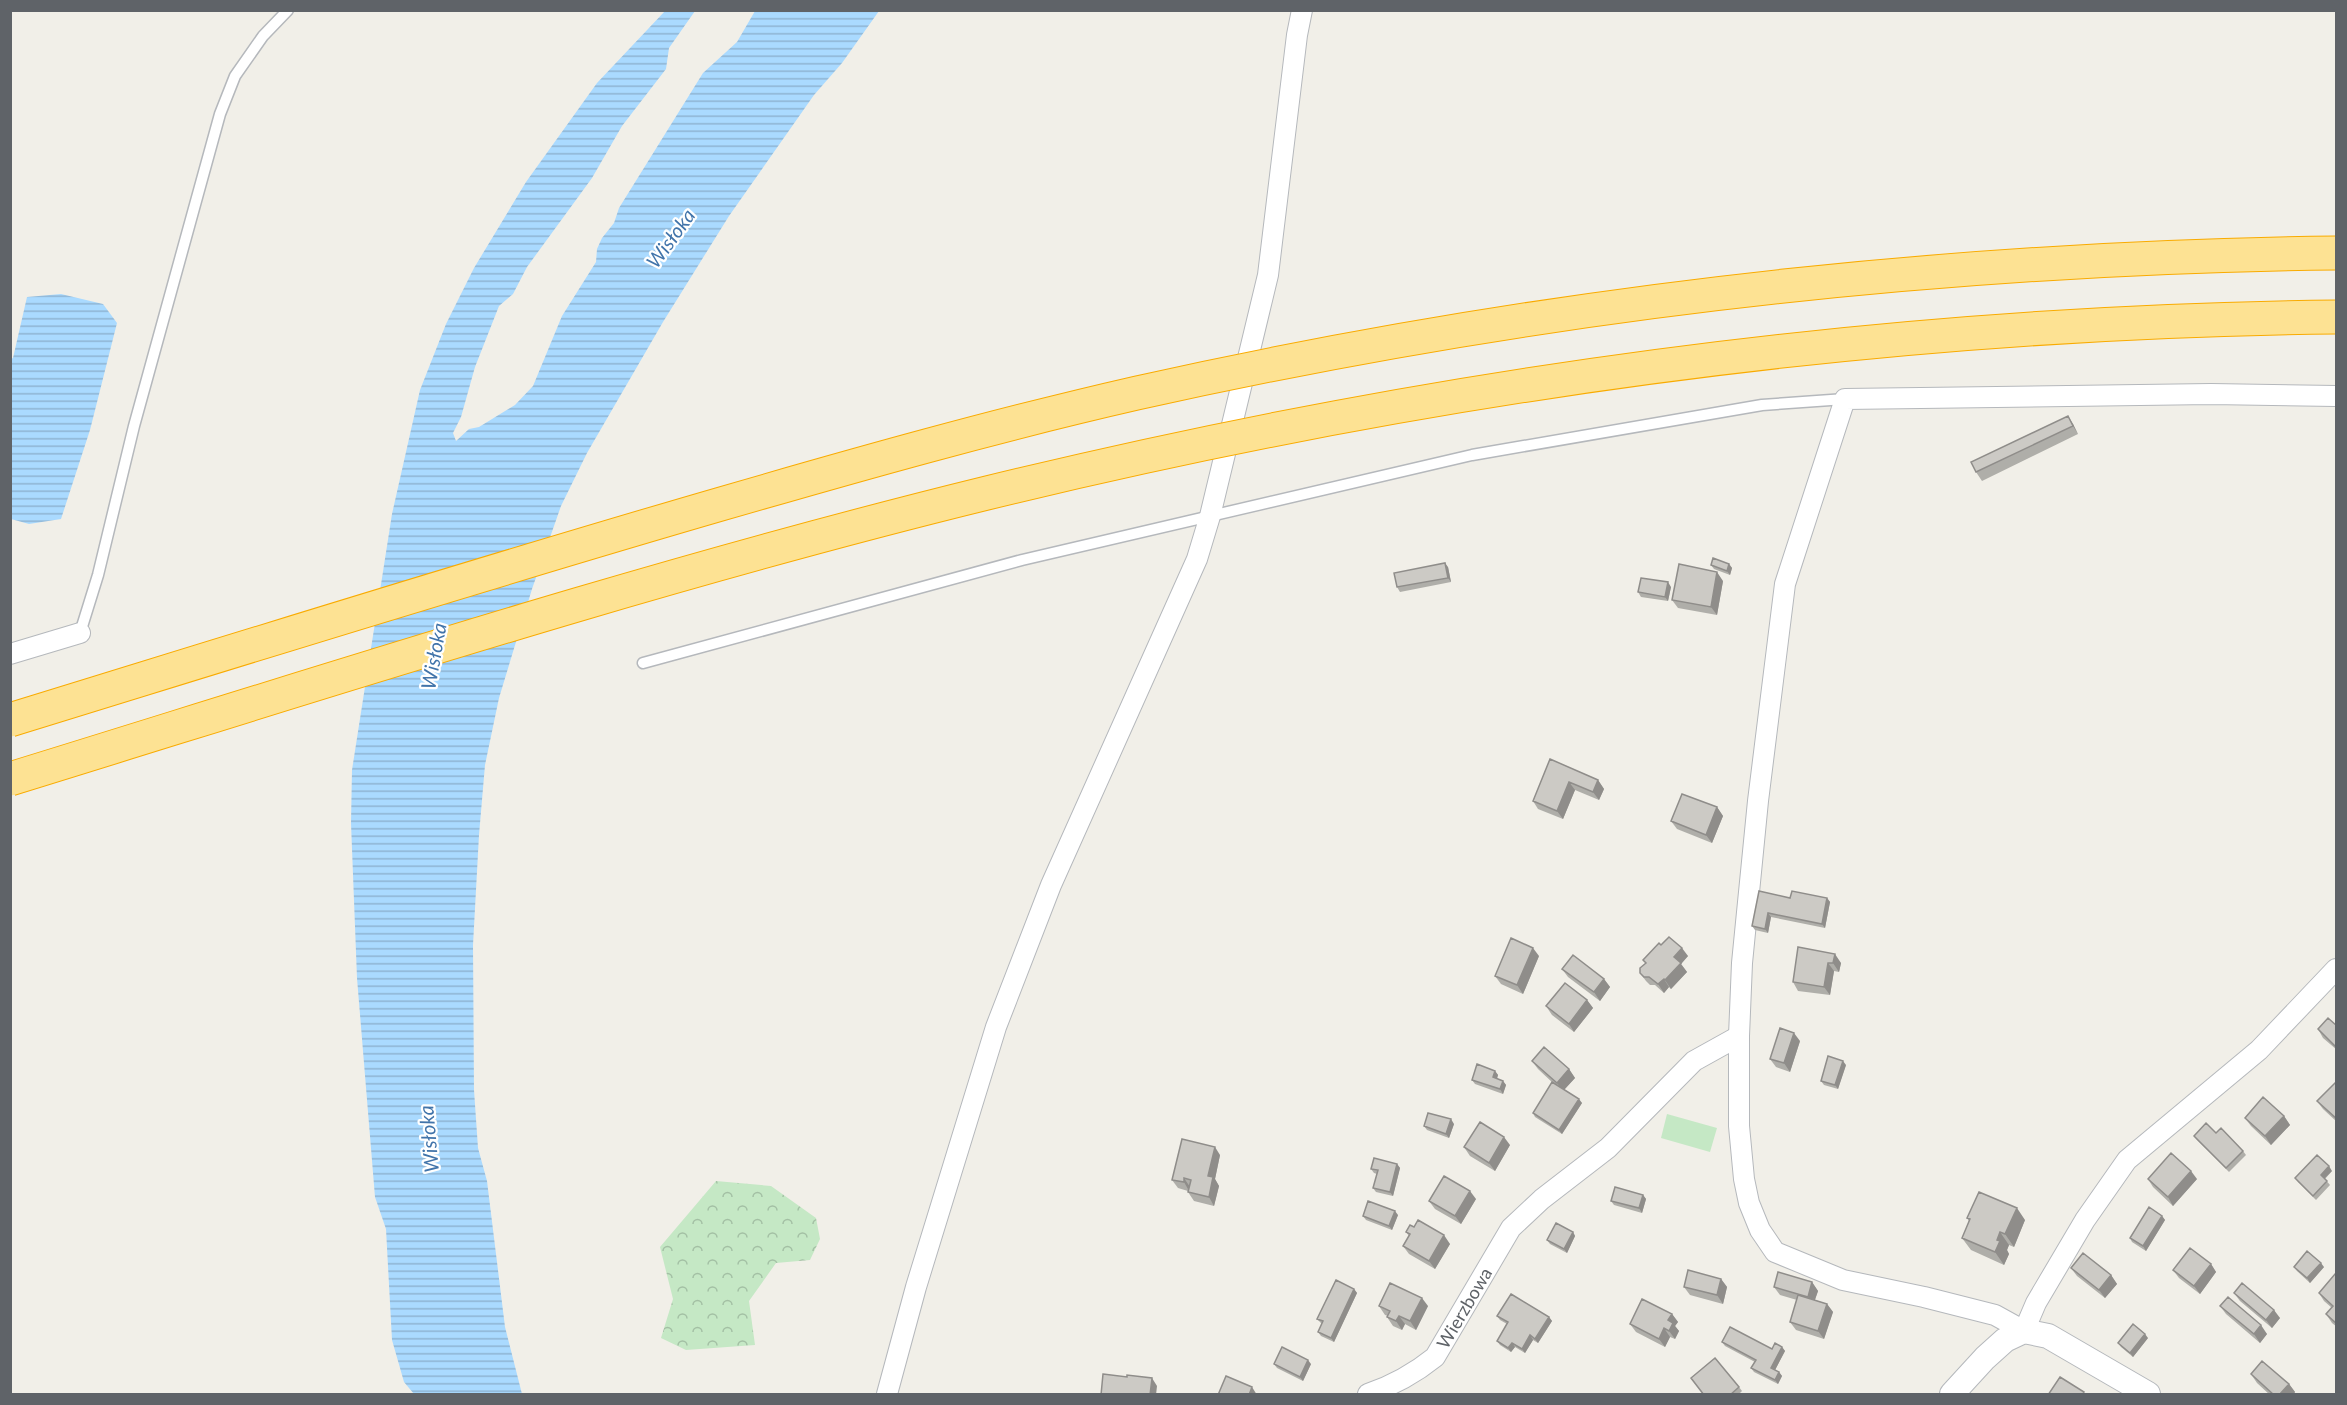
<svg xmlns="http://www.w3.org/2000/svg" width="2347" height="1405" font-family="Lato,sans-serif">
	<style>
		.forest { fill: url(#forest-crowns) }
		.pitch { fill: #c5e8c5 }
		.water { fill: url(#water-rules) }
		.lines { fill: none; stroke-linecap: round; stroke-linejoin: round }
		.service-casing { stroke: #b5b8bc; stroke-width: 13 }
		.minor-casing { stroke: #b5b8bc; stroke-width: 22 }
		.tertiary-casing { stroke: #b5b8bc; stroke-width: 26 }
		.service { stroke: #fff; stroke-width: 10 }
		.minor { stroke: #fff; stroke-width: 20 }
		.tertiary { stroke: #fff; stroke-width: 24 }
		.motorway-bridge-casing { stroke: #f9ab00; stroke-width: 35; stroke-linecap: butt }
		.motorway-bridge { stroke: #fde293; stroke-width: 33 }
		.wall { fill: #afaea9 }
		.shaded-wall { fill: #8f8d8a }
		.building { fill: #cccac5; stroke: #8f8d8a; stroke-width: 1.5 }
		.labels { text-anchor: middle; dominant-baseline: central; stroke-width: 4.5; stroke-linejoin: round; paint-order: stroke }
		.street-label { font-size: 18px; fill: #5f6368; stroke: #fff }
		.water-label { font-size: 20px; font-style: italic; fill: #4174aa; stroke: #fff }
	</style>
	<defs>
		<pattern id="forest-crowns" width="20" height="18" patternUnits="userSpaceOnUse" patternTransform="scale(1.5)"><rect width="20" height="18" fill="#c5e8c5"/><path d="M2 6a3 3 0 1 1 6 0M12 15a3 3 0 1 1 6 0" fill="none" stroke="#a3c0a4"/></pattern>
		<pattern id="water-rules" width="6" height="5" patternUnits="userSpaceOnUse" patternTransform="scale(1.5)"><rect width="6" height="5" fill="#aadaff"/><path d="M0 2.5h6" fill="none" stroke="#8eb4d2"/></pattern>
	</defs>
	<rect width="100%" height="100%" fill="#f1efe8"/>
	<path class="forest" d="M716,1181L771,1186L816,1218L820,1239L810,1260L776,1263L749,1301L755,1345L686,1350L661,1338L673,1299L660,1247Z"/>
	<path class="pitch" d="M1667,1114L1717,1128L1710,1152L1661,1138Z"/>
	<path class="water" d="M665,11H695L669,48L666,69L622,126L592,178L527,267L513,294L499,306L475,367L461,417L453,433L456,441L469,429L479,427L515,405L533,386L562,316L596,262L597,249L602,238L614,223L619,208L703,73L737,42L755,11H879L842,63L814,95L729,216L663,322L587,453L561,506L532,589L499,698L485,765L479,835L473,945L474,1090L478,1148L487,1181L505,1327L522,1394H414L404,1382L392,1340L386,1229L375,1197L357,978L351,823L352,770L392,514L420,390L446,324L474,268L526,182L597,83Z
		M61,294L103,304L117,323L90,430L61,519L29,524L11,519V359L13,358L27,297Z"/>
	<g class="lines">
		<defs>
			<path id="service" d="M80,633L98,575L134,426L220,114L235,76L263,36L288,10
				M643,663L1022,560L1472,455L1762,405L1845,399"/>
			<g id="minor">
				<path d="M2336,396L2211,394L1845,399L1785,584L1758,801L1742,963L1739,1036V1126L1744,1179L1749,1203L1760,1230L1775,1252L1843,1280L1924,1297L1995,1315L2024,1331L2036,1303L2085,1220L2127,1160L2259,1050L2336,969"/>
				<path d="M10,654L80,633"/>
				<path d="M887,1394L916,1287L996,1027L1051,885L1197,559L1210,516L1268,275L1297,35L1302,10"/>
				<path id="s1" d="M1368,1394C1394,1385 1414,1374 1435,1357L1511,1228L1542,1199L1608,1148L1694,1061L1739,1036"/>
			</g>
			<path id="tertiary" d="M1952,1394L1985,1358L2005,1340L2024,1331L2048,1336L2148,1394"/>
		</defs>
		<use href="#service" class="service-casing"/>
		<use href="#minor" class="minor-casing"/>
		<use href="#tertiary" class="tertiary-casing"/>
		<use href="#service" class="service"/>
		<use href="#minor" class="minor"/>
		<use href="#tertiary" class="tertiary"/>
		<defs>
			<path id="motorway-bridge" d="M10,720C247,647 483,573 721,504C859,464 997,425 1137,393C1531,305 1933,258 2336,253
				M10,779C334,679 657,574 987,493C1429,385 1881,322 2336,317"/>
		</defs>
		<use href="#motorway-bridge" class="motorway-bridge-casing"/>
		<use href="#motorway-bridge" class="motorway-bridge"/>
	</g>
	<path class="wall" d="M2073,424L2078,434L1982,481L1976,472Z
		M1729,564L1732,568L1730,575L1714,569L1711,565Z
		M1448,567L1451,582L1400,592L1397,587Z
		M1723,581L1717,615L1678,608L1672,600Z
		M1671,587L1668,601L1641,597L1638,592Z
		M1550,759L1598,780L1604,789L1599,800L1575,790L1563,819L1538,809L1533,801Z
		M1717,807L1723,816L1712,843L1677,829L1671,821Z
		M1759,891L1790,898H1827L1830,902L1825,928L1771,917L1768,933L1755,930L1752,926Z
		M1661,945L1688,956L1681,964L1687,972L1671,989L1669,987L1664,993L1655,985H1650L1646,981L1640,973L1646,963Z
		M1798,947L1841,963L1839,972L1834,971L1830,995L1798,991L1793,982Z
		M1539,956L1523,994L1501,984L1495,976Z
		M1562,969L1604,979L1610,987L1600,1001L1568,977Z
		M1587,1000L1593,1008L1574,1032L1552,1015L1546,1006Z
		M2337,1026V1050L2323,1038L2318,1029Z
		M1800,1041L1790,1072L1776,1067L1770,1059Z
		M1532,1061L1569,1069L1575,1078L1564,1090L1582,1103L1562,1134L1535,1117L1533,1113L1554,1084L1538,1069Z
		M1846,1065L1838,1089L1824,1085L1821,1081Z
		M1495,1071L1498,1075L1497,1079L1503,1081L1506,1085L1503,1094L1475,1084L1472,1080Z
		M2337,1081V1122L2323,1109L2317,1101Z
		M2284,1116L2290,1125L2271,1145L2251,1126L2245,1118Z
		M1454,1124L1449,1138L1427,1130L1424,1126Z
		M2216,1133L2243,1151L2246,1155L2229,1172L2197,1140L2194,1136Z
		M1510,1145L1495,1171L1470,1156L1464,1147Z
		M1220,1155L1215,1179L1219,1186L1214,1206L1194,1201L1188,1192V1191L1178,1188L1172,1180Z
		M1397,1164L1400,1168L1393,1196L1376,1192L1373,1188L1377,1174L1374,1173L1371,1169Z
		M2332,1171L2325,1179L2330,1185L2316,1200L2298,1182L2295,1178Z
		M2148,1179H2197L2173,1206L2153,1187Z
		M1643,1195L1646,1199L1642,1213L1614,1205L1611,1201Z
		M1476,1199L1461,1224L1435,1209L1429,1201Z
		M1398,1215L1392,1230L1366,1220L1363,1216Z
		M2162,1216L2165,1220L2146,1251L2132,1242L2130,1238Z
		M1967,1218L2025,1220L2014,1247L2009,1245L2007,1250L2009,1254L2004,1265L1971,1250L1962,1238L1969,1221Z
		M1414,1227L1450,1244L1435,1269L1409,1254L1403,1246L1409,1236L1406,1232Z
		M1573,1232L1575,1236L1567,1253L1550,1244L1547,1240Z
		M2211,1264L2216,1272L2200,1294L2179,1278L2173,1270Z
		M2294,1267H2324L2310,1283L2297,1271Z
		M2071,1268L2111,1275L2117,1284L2105,1298L2077,1276Z
		M2337,1276V1327L2332,1323L2326,1314L2332,1308L2324,1301L2319,1293Z
		M1721,1279L1727,1287L1723,1304L1690,1295L1684,1287Z
		M1812,1282L1818,1291L1815,1300L1827,1304L1833,1312L1824,1339L1796,1330L1790,1322L1797,1300L1780,1295L1774,1287Z
		M1354,1289L1357,1293L1334,1342L1321,1336L1318,1332L1322,1324L1317,1319Z
		M2234,1293L2280,1318L2272,1328L2240,1301Z
		M1379,1306H1428L1416,1330L1405,1324L1402,1330L1393,1326L1387,1317L1388,1316L1385,1315Z
		M2220,1306L2267,1334L2260,1343L2226,1314Z
		M1672,1314L1678,1322L1675,1326L1679,1331L1675,1339L1670,1337L1665,1347L1636,1332L1630,1324Z
		M1497,1316L1549,1317L1552,1321L1538,1343L1533,1340L1525,1353L1515,1347L1511,1352L1500,1345L1497,1341L1507,1324L1500,1320Z
		M2148,1338L2133,1357L2121,1347L2118,1343Z
		M1722,1342L1772,1349L1782,1347L1785,1351L1775,1370L1779,1372L1782,1376L1778,1384L1754,1372L1751,1368L1755,1362L1725,1346Z
		M1274,1364H1311L1303,1381L1277,1368Z
		M2251,1374L2289,1384L2295,1392L2293,1395H2270L2257,1383Z
		M1739,1387L1742,1391L1738,1395H1704Z"/>
	<path class="shaded-wall" d="M2068,416L2073,424L2078,434L2073,426Z
		M1445,563L1448,567L1451,582L1448,578Z
		M1729,564L1732,568L1730,575L1727,571Z
		M1717,572L1723,581L1717,615L1711,607Z
		M1668,582L1671,587L1668,601L1665,597Z
		M1598,780L1604,789L1599,800L1593,792Z
		M1569,782L1575,790L1563,819L1557,811Z
		M1717,807L1723,816L1712,843L1706,835Z
		M1827,898L1830,902L1825,928L1822,924Z
		M1768,913L1771,917L1768,933L1765,929Z
		M1533,948L1539,956L1523,994L1517,985Z
		M1682,948L1688,956L1681,964L1687,972L1671,989L1665,980L1674,957Z
		M1835,954L1841,963L1839,972L1833,963Z
		M1828,963L1834,971L1830,995L1824,987Z
		M1604,979L1610,987L1600,1001L1594,992Z
		M1664,979L1669,987L1664,993L1658,984Z
		M1587,1000L1593,1008L1574,1032L1569,1024Z
		M1794,1033L1800,1041L1790,1072L1784,1063Z
		M1843,1061L1846,1065L1838,1089L1835,1085Z
		M1569,1069L1575,1078L1563,1091L1557,1083Z
		M1495,1071L1498,1075L1496,1081L1493,1077Z
		M1503,1081L1506,1085L1503,1094L1500,1089Z
		M1579,1099L1582,1103L1562,1134L1559,1130Z
		M2284,1116L2290,1125L2271,1145L2265,1136Z
		M1451,1119L1454,1124L1449,1138L1446,1134Z
		M1504,1137L1510,1145L1495,1171L1489,1163Z
		M1215,1147L1220,1155L1215,1179L1219,1186L1214,1206L1209,1197L1208,1176Z
		M1397,1164L1400,1168L1393,1196L1390,1192Z
		M2329,1166L2332,1171L2324,1179L2321,1175Z
		M2191,1171L2197,1179L2173,1206L2168,1197Z
		M1184,1178L1190,1187L1189,1191L1184,1182Z
		M1470,1191L1476,1199L1461,1224L1455,1216Z
		M1643,1195L1646,1199L1642,1213L1639,1208Z
		M2017,1208L2025,1220L2014,1247L2005,1234Z
		M1395,1211L1398,1215L1392,1230L1389,1226Z
		M2162,1216L2165,1220L2146,1251L2143,1246Z
		M1573,1232L1575,1236L1567,1253L1564,1249Z
		M2000,1232L2009,1245L2007,1250L2009,1254L2004,1265L1995,1252L1997,1240Z
		M1444,1235L1450,1244L1435,1269L1429,1261Z
		M2321,1263L2324,1267L2310,1283L2307,1278Z
		M2211,1264L2216,1272L2200,1294L2194,1286Z
		M2111,1275L2117,1284L2105,1298L2099,1290Z
		M1721,1279L1727,1287L1723,1304L1717,1295Z
		M1812,1282L1818,1291L1813,1305L1808,1297Z
		M1354,1289L1357,1293L1334,1342L1331,1338Z
		M1422,1298L1428,1306L1416,1330L1410,1321Z
		M1827,1304L1833,1312L1824,1339L1818,1331Z
		M2274,1310L2280,1318L2272,1328L2266,1320Z
		M1672,1314L1678,1322L1675,1326L1679,1331L1675,1339L1669,1331L1668,1320Z
		M1399,1316L1405,1324L1402,1330L1396,1321Z
		M1549,1317L1552,1321L1538,1343L1535,1339Z
		M2261,1325L2267,1334L2260,1343L2254,1334Z
		M1664,1328L1670,1337L1665,1347L1659,1339Z
		M2145,1334L2148,1338L2133,1357L2130,1353Z
		M1530,1335L1533,1340L1525,1353L1522,1349Z
		M1512,1343L1515,1347L1511,1352L1508,1348Z
		M1782,1347L1785,1351L1774,1372L1771,1368Z
		M1308,1360L1311,1364L1303,1381L1300,1377Z
		M1779,1372L1782,1376L1778,1384L1775,1380Z
		M1152,1378L1157,1386L1156,1395H1150Z
		M2289,1384L2295,1392L2293,1395H2279Z
		M1252,1387L1257,1395H1249Z"/>
	<path class="building" d="M2068,416L2073,426L1976,472L1971,462Z
		M1713,558L1729,564L1727,571L1711,565Z
		M1445,563L1448,578L1397,587L1394,573Z
		M1679,564L1717,572L1711,607L1672,600Z
		M1641,578L1668,582L1665,597L1638,592Z
		M1550,759L1598,780L1593,792L1569,782L1557,811L1533,801Z
		M1682,794L1717,807L1706,835L1671,821Z
		M1759,891L1790,898L1792,891L1827,898L1822,924L1768,913L1765,929L1752,926Z
		M1669,937L1682,948L1674,957L1681,963L1665,980L1664,979L1658,984L1649,977H1644L1640,973V968L1646,963L1643,960L1659,943L1661,945Z
		M1511,938L1533,948L1517,985L1495,976Z
		M1798,947L1835,954L1833,963H1828L1824,987L1793,982Z
		M1573,955L1604,979L1594,992L1562,969Z
		M1565,983L1587,1000L1569,1024L1546,1006Z
		M2328,1018L2337,1026V1048L2318,1029Z
		M1780,1028L1794,1033L1784,1063L1770,1059Z
		M1544,1047L1569,1069L1557,1083L1532,1061Z
		M1828,1056L1843,1061L1835,1085L1821,1081Z
		M1477,1064L1495,1071L1493,1077L1503,1081L1500,1089L1472,1080Z
		M2337,1081V1119L2317,1101Z
		M1552,1082L1579,1099L1559,1130L1533,1113Z
		M2263,1097L2284,1116L2265,1136L2245,1118Z
		M1428,1113L1451,1119L1446,1134L1424,1126Z
		M1480,1122L1504,1137L1489,1163L1464,1147Z
		M2206,1123L2216,1133L2221,1128L2243,1151L2226,1168L2194,1136Z
		M1182,1139L1215,1147L1208,1176L1213,1177L1209,1197L1188,1192L1191,1180L1184,1178V1182L1172,1180Z
		M2171,1153L2191,1171L2168,1197L2148,1179Z
		M2317,1155L2329,1166L2321,1175L2327,1181L2313,1196L2295,1178Z
		M1374,1158L1397,1164L1390,1192L1373,1188L1378,1170L1371,1169Z
		M1444,1176L1470,1191L1455,1216L1429,1201Z
		M1615,1187L1643,1195L1639,1208L1611,1201Z
		M1979,1192L2017,1208L2005,1234L2000,1232L1997,1240L2000,1241L1995,1252L1962,1238L1970,1219L1967,1218Z
		M1368,1201L1395,1211L1389,1226L1363,1216Z
		M2149,1207L2162,1216L2143,1246L2130,1238Z
		M1418,1220L1444,1235L1429,1261L1403,1246L1410,1234L1406,1232L1410,1225L1414,1227Z
		M1556,1223L1573,1232L1564,1249L1547,1240Z
		M2190,1248L2211,1264L2194,1286L2173,1270Z
		M2307,1251L2321,1263L2307,1278L2294,1267Z
		M2083,1253L2111,1275L2099,1290L2071,1268Z
		M1688,1270L1721,1279L1717,1295L1684,1287Z
		M1778,1272L1812,1282L1808,1297L1774,1287Z
		M2335,1274L2337,1276V1324L2326,1314L2333,1306L2319,1293Z
		M1336,1280L1354,1289L1331,1338L1318,1332L1323,1321L1317,1319Z
		M1390,1283L1422,1298L1410,1321L1399,1316L1396,1321L1387,1317L1390,1311L1379,1306Z
		M2242,1283L2274,1310L2266,1320L2234,1293Z
		M1511,1294L1549,1317L1535,1339L1530,1335L1522,1349L1512,1343L1508,1348L1497,1341L1508,1322L1497,1316Z
		M1798,1295L1827,1304L1818,1331L1790,1322Z
		M2228,1297L2261,1325L2254,1334L2220,1306Z
		M1642,1299L1672,1314L1668,1320L1673,1323L1669,1331L1664,1328L1659,1339L1630,1324Z
		M2133,1324L2145,1334L2130,1353L2118,1343Z
		M1730,1327L1772,1349L1775,1343L1782,1347L1771,1368L1779,1372L1775,1380L1751,1368L1756,1360L1722,1342Z
		M1282,1347L1308,1360L1300,1377L1274,1364Z
		M1715,1358L1739,1387L1730,1395H1704L1691,1378Z
		M2262,1361L2289,1384L2279,1395H2274L2251,1374Z
		M1103,1374L1127,1377V1375L1152,1378L1150,1395L1125,1394V1395H1101Z
		M1226,1376L1252,1387L1249,1395H1218Z
		M2060,1377L2084,1392L2082,1395H2048Z"/>
	<g class="labels">
		<g class="street-label">
			<text stroke="none"><textPath href="#s1" startOffset="134">Wierzbowa</textPath></text>
		</g>
		<g class="water-label">
			<text transform="translate(670 238) rotate(-54)">Wisłoka</text>
			<text transform="translate(433 656) rotate(-80)">Wisłoka</text>
			<text transform="translate(428 1139) rotate(-95)">Wisłoka</text>
		</g>
	</g>
	<rect width="2347" height="1405" fill="none" stroke="#5f6368" stroke-width="24"/>
</svg>
